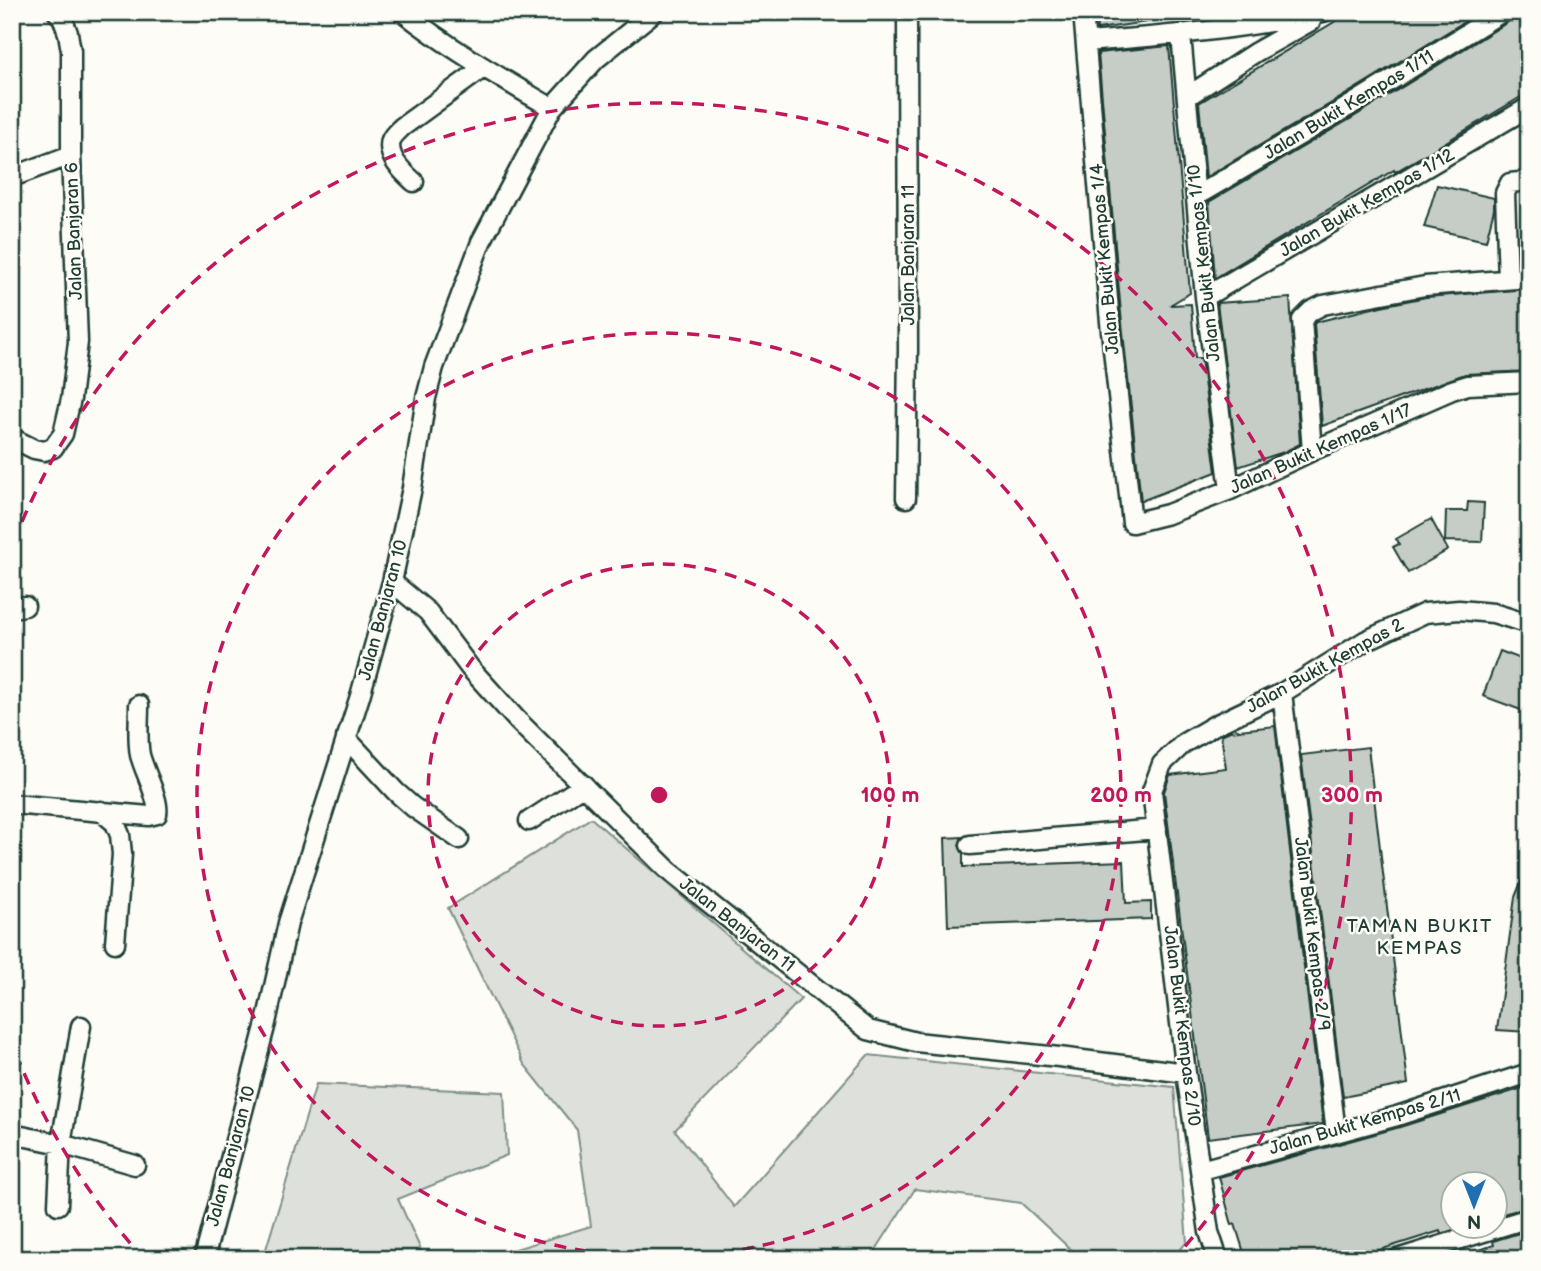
<svg xmlns="http://www.w3.org/2000/svg" width="1541" height="1271" font-family="'Balsamiq Sans',sans-serif">
	<style>
		.green { fill: #dde0db; stroke: #7e8e88; stroke-width: 2 }
		.building { fill: #c6cdc7; stroke: #1f3d34; stroke-width: 2 }
		.lines { fill: none; stroke-linecap: round; stroke-linejoin: round }
		.minor-casing { stroke: #1f3d34; stroke-width: 23 }
		.minor { stroke: #fdfcf7; stroke-width: 18 }
		.ring { fill: none; stroke: #c2185b; stroke-width: 3.5; stroke-dasharray: 12 9 }
		.labels { text-anchor: middle; dominant-baseline: central; stroke-width: 5; stroke-linejoin: round; paint-order: stroke }
		.street-label { font-size: 18px; fill: #1f3d34; stroke: #fdfcf7 }
		.neighbourhood-label { font-size: 19px; letter-spacing: 2px; fill: #1f3d34; stroke: #fdfcf7 }
		.centre { fill: #c2185b; stroke: #fdfcf7; stroke-width: 3.5 }
		.ring-label { font-size: 21px; text-anchor: middle; font-weight: bold; fill: #c2185b; stroke: #fdfcf7; stroke-width: 5; stroke-linejoin: round; paint-order: stroke }
	</style>
	<rect width="100%" height="100%" fill="#fdfcf7"/>
	<filter id="ink" filterUnits="userSpaceOnUse"><feTurbulence type="fractalNoise" baseFrequency=".0143" numOctaves="2"/><feDisplacementMap in="SourceGraphic" scale="14" xChannelSelector="R" yChannelSelector="G"/><feConvolveMatrix kernelMatrix="1 2 1 2 8 2 1 2 1" color-interpolation-filters="sRGB"/></filter>
	<g filter="url(#ink)">
		<path class="green" d="M591,818L801,999L675,1130L734,1207L868,1055L1174,1087L1187,1242L1172,1259H1081L1021,1203L915,1189L870,1259H483L591,1226L577,1130L524,1064L448,908Z
			M316,1084L504,1092L507,1155L398,1199L425,1259H263Z"/>
		<path class="building" d="M1095,12H1161L1162,20L1097,29Z
			M1351,12H1480L1340,98L1206,177L1199,103Z
			M1513,12H1529V92L1429,152L1395,172L1394,170L1215,278L1209,202L1352,118L1508,22L1512,18Z
			M1169,46L1190,293L1170,305L1191,304L1195,358H1201L1216,472L1141,501L1121,313L1098,53Z
			M1437,185L1494,198V209L1486,241L1424,227Z
			M1529,289V371L1465,374L1322,426L1314,324L1316,322L1381,306L1426,297Z
			M1290,298L1300,444L1284,452L1238,467L1217,303Z
			M1468,502L1484,503L1482,542L1445,541L1446,511H1467Z
			M1431,519L1448,550L1408,573L1393,547L1399,544L1396,539Z
			M1500,651L1529,662V713L1483,696Z
			M1275,726L1323,1124L1208,1138L1164,792L1170,775L1226,768L1221,735L1230,731Z
			M1368,747L1408,1084L1343,1097L1301,755Z
			M962,837L959,845L963,853V867L1124,861L1126,903L1151,902V919L948,926L945,838Z
			M1528,865L1529,1032L1497,1030L1515,897Z
			M1529,1086V1207L1495,1216V1184H1453V1230L1441,1234L1440,1231L1351,1259H1246L1235,1224L1232,1225L1219,1177L1400,1127Z
			M1529,1230V1259H1461L1460,1256L1494,1245L1493,1241Z"/>
		<g class="lines">
			<defs>
				<path id="minor" d="M403,12C450,49 501,78 552,108
					M1083,12L1110,322L1132,523L1168,514L1230,490L1312,451L1452,390L1468,385L1529,382
					M1181,35L1205,297L1230,490
					M1086,42C1166,36 1245,29 1323,12
					M1188,96L1256,52L1311,21
					M12,177L71,155
					M414,182C403,172 386,157 391,140C393,135 398,131 402,127L483,68
					M1196,196L1346,108L1502,12
					M1508,279L1505,193L1510,183L1529,181
					M1205,297L1529,107
					M12,438L34,449L44,451L53,448L63,434L71,399L78,342L71,155V51L68,33L62,17L57,12
					M1312,451L1302,320L1311,311L1323,305L1425,286L1529,278
					M906,498L908,349L907,12
					M392,582L428,612L470,668L517,720L668,870L868,1030L916,1042L1059,1057L1186,1073
					M12,608L25,606
					M1282,693L1336,1132
					M346,738L396,792L413,807L459,839
					M12,804L149,816L157,814C160,800 144,771 140,755C137,739 139,721 139,705
					M101,811L115,823L120,835L122,854L115,943
					M529,821L584,785
					M970,845L1157,829
					M12,1134L61,1144L135,1165
					M1201,1170L1397,1116L1529,1073
					M58,1205L61,1144L81,1026
					M204,1259L266,1023L288,923L360,696L392,582L412,488L426,398L434,367L481,242L552,108L596,59L654,12
					M1218,1259L1209,1232L1186,1073L1152,791L1162,764L1184,743L1215,725L1282,693L1365,641L1425,613L1459,610L1493,613L1529,624
					M1397,1259L1529,1218"/>
			</defs>
			<use href="#minor" class="minor-casing"/>
			<use href="#minor" class="minor"/>
		</g>
	</g>
	<g class="ring">
		<circle cx="659" cy="795" r="231"/>
		<circle cx="659" cy="795" r="462"/>
		<path d="M144 1259A693 693 0 0 1 14 1049M14 541A693 693 0 1 1 1174 1259"/>
	</g>
	<g class="labels">
		<g class="street-label">
			<text transform="translate(1349 105) rotate(-31)">Jalan Bukit Kempas 1/11</text>
			<text transform="translate(1367 203) rotate(-30)">Jalan Bukit Kempas 1/12</text>
			<text transform="translate(74 231) rotate(-92)">Jalan Banjaran 6</text>
			<text transform="translate(908 255) rotate(-90)">Jalan Banjaran 11</text>
			<text transform="translate(1105 259) rotate(-95)">Jalan Bukit Kempas 1/4</text>
			<text transform="translate(1204 263) rotate(-96)">Jalan Bukit Kempas 1/10</text>
			<text transform="translate(1321 449) rotate(-24)">Jalan Bukit Kempas 1/17</text>
			<text transform="translate(383 610) rotate(-75)">Jalan Banjaran 10</text>
			<text transform="translate(1325 666) rotate(-29)">Jalan Bukit Kempas 2</text>
			<text transform="translate(737 925) rotate(38)">Jalan Banjaran 11</text>
			<text transform="translate(1312 934) rotate(83)">Jalan Bukit Kempas 2/9</text>
			<text transform="translate(1182 1026) rotate(83)">Jalan Bukit Kempas 2/10</text>
			<text transform="translate(1365 1122) rotate(-16)">Jalan Bukit Kempas 2/11</text>
			<text transform="translate(231 1156) rotate(-75)">Jalan Banjaran 10</text>
		</g>
		<g class="neighbourhood-label">
			<text x="1420" y="926">TAMAN BUKIT<tspan x="1420" dy="22">KEMPAS</tspan></text>
		</g>
	</g>
	<circle cx="659" cy="795" r="10" class="centre"/>
	<g class="ring-label">
		<text x="890" y="802">100 m</text>
		<text x="1121" y="802">200 m</text>
		<text x="1352" y="802">300 m</text>
	</g>
	<rect width="1541" height="1271" fill="none" stroke="#fdfcf7" stroke-width="42"/>
	<rect x="21" y="21" width="1499" height="1229" fill="none" stroke="#1f3d34" stroke-width="2.5" filter="url(#ink)"/>
	<g transform="translate(1474 1205) rotate(180)"><circle r="33" fill="#fdfcf7" stroke="#a4b0a9" stroke-width="2"/>
	<path d="M0-5L12 26L0 18L-12 26Z" fill="#1f6fb2"/>
	<text y="-10" font-size="19" font-weight="bold" text-anchor="middle" fill="#1f3d34">N</text>
	</g>
</svg>
